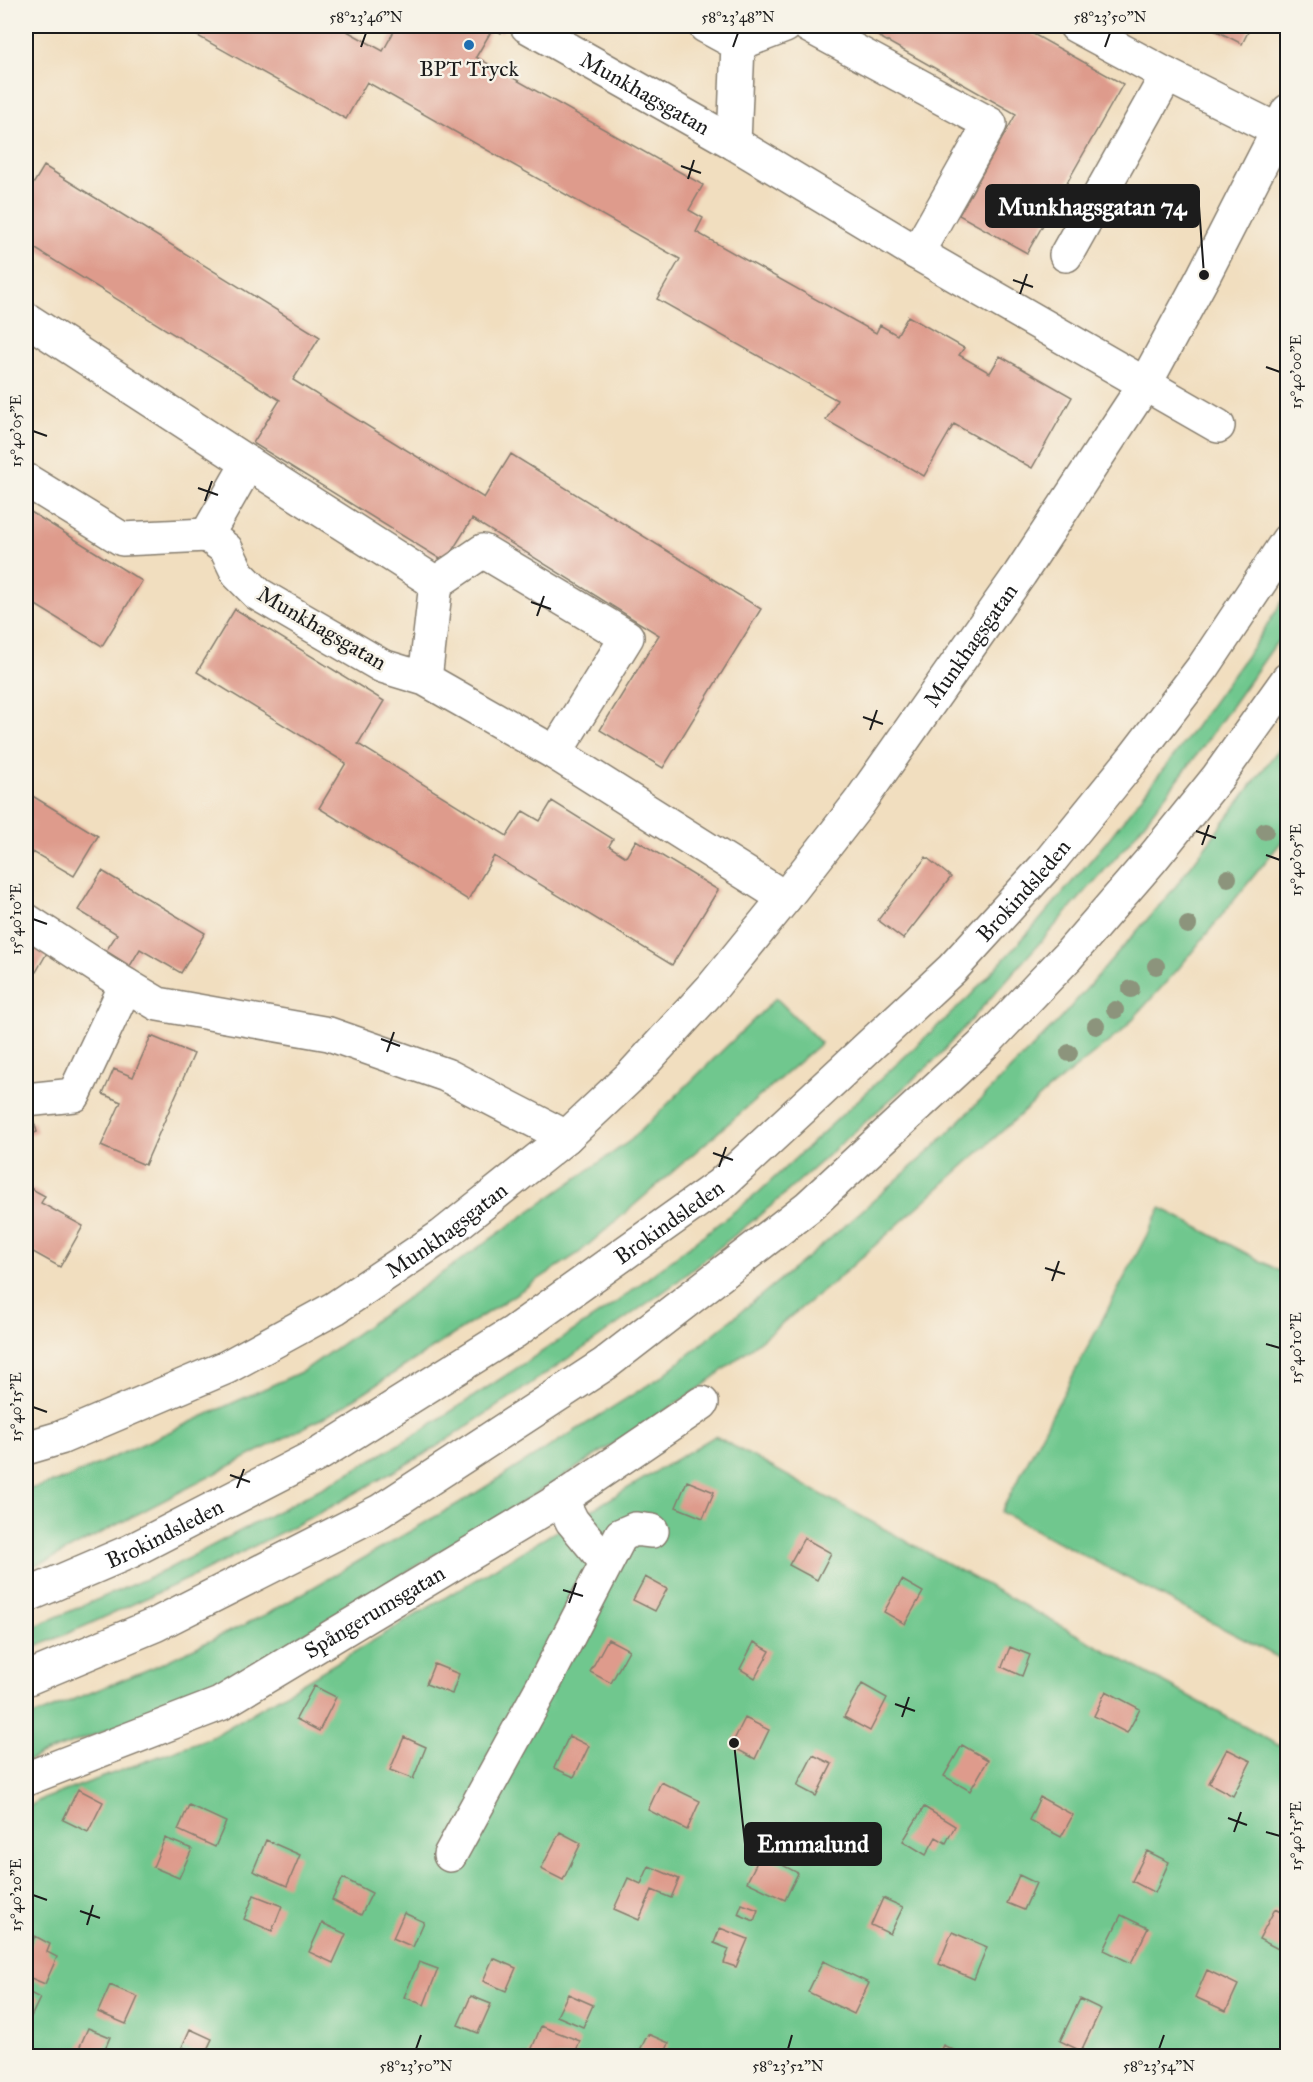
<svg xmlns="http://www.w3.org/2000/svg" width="1313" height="2082" font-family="'IM FELL Great Primer',serif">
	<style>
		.green { fill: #6fc78e; stroke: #467255; stroke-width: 1.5 }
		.building { fill: #de9b8c }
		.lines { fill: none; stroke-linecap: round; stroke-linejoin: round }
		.minor-casing { stroke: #867d6e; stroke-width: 36 }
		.major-casing { stroke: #867d6e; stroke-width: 36 }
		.minor { stroke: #fff; stroke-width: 33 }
		.major { stroke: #fff; stroke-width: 33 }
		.tree { fill: #8c947b }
		.ticks { fill: none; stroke: #1c1c1c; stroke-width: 2 }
		.poi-dot { fill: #1f6fb2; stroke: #f7f3e8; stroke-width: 2 }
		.labels { text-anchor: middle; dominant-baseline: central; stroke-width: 5; stroke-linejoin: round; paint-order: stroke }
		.poi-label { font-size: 22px; fill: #1c1c1c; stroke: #f7f3e8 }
		.street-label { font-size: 22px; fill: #1c1c1c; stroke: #f7f3e8 }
		.leader { fill: none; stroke: #1c1c1c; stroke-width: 2 }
		.callout-dot { fill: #1c1c1c; stroke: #f7f3e8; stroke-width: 2 }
		.callout { fill: #1c1c1c; stroke: #1c1c1c; stroke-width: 2 }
		.callout-label { font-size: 24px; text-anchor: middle; font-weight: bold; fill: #fff }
		.neatline { fill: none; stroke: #1c1c1c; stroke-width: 2 }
		.ticks-label { font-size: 15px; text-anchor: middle; fill: #1c1c1c }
	</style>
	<rect width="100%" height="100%" fill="#f7f3e8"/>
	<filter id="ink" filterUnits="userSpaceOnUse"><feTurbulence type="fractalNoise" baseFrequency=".0167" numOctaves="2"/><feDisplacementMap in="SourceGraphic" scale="12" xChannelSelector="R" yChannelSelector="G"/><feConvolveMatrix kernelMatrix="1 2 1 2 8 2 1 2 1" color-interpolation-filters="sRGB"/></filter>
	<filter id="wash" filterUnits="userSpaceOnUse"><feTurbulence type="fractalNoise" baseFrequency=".008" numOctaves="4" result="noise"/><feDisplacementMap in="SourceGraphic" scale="24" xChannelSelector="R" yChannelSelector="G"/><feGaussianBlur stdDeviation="1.35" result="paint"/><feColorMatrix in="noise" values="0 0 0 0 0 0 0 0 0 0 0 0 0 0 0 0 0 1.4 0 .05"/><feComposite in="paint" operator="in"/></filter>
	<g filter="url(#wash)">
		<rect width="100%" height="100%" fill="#f1debf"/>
		<path class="green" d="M1287,594V628L1199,752L1127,845L936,1059L771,1206L673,1285L581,1350L430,1451L329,1508L203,1572L85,1626L26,1651V1630L164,1571L331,1483L415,1435L613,1305L758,1193L970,996L1038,922L1107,841L1180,748L1255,644Z
			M1287,738V835L1179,968L1121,1032L1048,1090L834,1282L699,1389L553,1483L220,1685L170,1707L40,1755L26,1762V1719L154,1667L269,1613L471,1496L661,1377L825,1243L933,1148L1061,1018L1172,891Z
			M776,998L821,1043L579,1253L334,1412L49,1560L26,1568V1490L68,1478L303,1371L631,1140Z
			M1161,1208L1287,1275V1662L1001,1512Z
			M715,1436L1287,1750V2056H26V1809L38,1801L214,1736Z"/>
		<g id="blocks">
			<path class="building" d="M180,26H338L383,51L397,26H505L501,33L493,28L476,57L703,185L689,210L703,218L696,232L876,333L880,325L897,335L908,316L964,348L959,355L990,373L1000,356L1072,397L1032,468L954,424L924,476L826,420L837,400L657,299L680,259L367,82L346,119Z
				M860,26H1019L1123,84L1027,253L959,215L1016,114Z
				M1215,26H1251L1242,44L1213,29Z
				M44,166L320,337L293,380L484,498L511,454L761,609L663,768L600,730L659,635L472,519L445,562L253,443L280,400L26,243V196Z
				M1288,345V360L1282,357Z
				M26,509L142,581L102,646L26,599Z
				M235,609L384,701L358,744L507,836L523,811L540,821L552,801L613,839L609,846L626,857L636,840L718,890L672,965L494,856L468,900L319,808L346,763L197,672Z
				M26,792L98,836L74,876L33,852L26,864Z
				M926,857L951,877L903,939L878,920Z
				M102,871L205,933L181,973L140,949L130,966L106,951L117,934L78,910Z
				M26,939L48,951L36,972L26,966Z
				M151,1036L194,1054L145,1165L101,1146L121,1102L103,1094L114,1069L133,1077Z
				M34,1122L37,1132L26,1136V1124Z
				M30,1188L45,1196L41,1203L83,1226L60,1267L26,1248V1196Z
				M687,1481L714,1492L703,1518L676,1507Z
				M804,1538L831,1553L817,1580L789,1565Z
				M645,1577L667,1589L655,1611L633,1600Z
				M902,1580L923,1592L905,1624L884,1612Z
				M608,1639L629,1650L611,1683L590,1672Z
				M754,1642L770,1651L755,1678L740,1669Z
				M1010,1647L1030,1655L1022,1676L1002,1667Z
				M434,1664L459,1674L452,1694L426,1684Z
				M862,1684L887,1698L870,1731L844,1717Z
				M314,1686L336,1697L319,1731L296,1719Z
				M1106,1691L1140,1709L1127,1733L1094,1716Z
				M745,1718L769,1730L755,1759L731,1746Z
				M569,1736L589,1746L574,1777L554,1768Z
				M404,1737L426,1747L413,1779L390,1770Z
				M962,1745L988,1760L970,1791L944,1776Z
				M1227,1749L1251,1761L1233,1796L1209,1783Z
				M813,1755L832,1764L816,1796L797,1786Z
				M661,1782L700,1801L687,1830L648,1810Z
				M78,1789L103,1802L88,1832L63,1820Z
				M1040,1797L1073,1815L1061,1837L1029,1820Z
				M189,1805L226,1822L215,1847L178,1830Z
				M924,1807L955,1826L946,1843L936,1837L926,1855L903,1841Z
				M560,1832L581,1843L563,1880L541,1869Z
				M165,1838L192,1849L179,1878L153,1867Z
				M266,1840L300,1855L287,1886L253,1871Z
				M1147,1851L1169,1862L1155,1893L1132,1881Z
				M761,1854L798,1873L785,1900L747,1882Z
				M649,1866L679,1879L671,1898L652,1890L639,1920L614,1909L628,1878L641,1884Z
				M1019,1875L1036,1883L1024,1910L1007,1903Z
				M343,1878L372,1893L361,1915L332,1900Z
				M254,1895L282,1906L272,1931L244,1919Z
				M883,1898L903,1907L890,1934L871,1925Z
				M742,1904L758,1910L754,1921L738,1914Z
				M1275,1909L1288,1916V1954L1259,1939Z
				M404,1913L424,1922L413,1947L393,1938Z
				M1121,1915L1148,1928L1131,1963L1104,1950Z
				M322,1923L346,1934L333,1963L309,1952Z
				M720,1928L748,1939L736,1967L724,1963L729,1949L714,1943Z
				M952,1932L987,1947L974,1979L939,1964Z
				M35,1936L50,1944L47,1952L57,1957L45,1984L26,1976V1943L31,1945Z
				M493,1958L516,1968L506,1991L483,1981Z
				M823,1961L869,1983L854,2014L808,1992Z
				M419,1962L438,1969L424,2005L404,1997Z
				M1207,1970L1238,1985L1226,2011L1195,1997Z
				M110,1985L138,1997L126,2024L98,2012Z
				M26,1991L40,1998L28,2023L26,2022Z
				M568,1994L593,2005L583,2027L557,2016Z
				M471,1996L491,2004L478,2033L458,2025Z
				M1080,1999L1101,2009L1081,2051L1060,2041Z
				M541,2026L580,2041L574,2056H529Z
				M88,2028L110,2037L102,2056H83L77,2053Z
				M190,2029L212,2039L204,2056L182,2047Z
				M648,2034L669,2043L664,2056H637Z
				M943,2045L966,2056H938Z
				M1168,2051L1179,2056H1165Z"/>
		</g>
	</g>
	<g filter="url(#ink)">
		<use href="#blocks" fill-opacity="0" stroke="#867d6e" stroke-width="1.5"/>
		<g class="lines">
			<defs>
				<g id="minor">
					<path id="s1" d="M527,26L734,143L917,253L1218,426"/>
					<path d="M705,26L738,44L734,143"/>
					<path d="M809,26L990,124L917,253"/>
					<path d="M1076,26L1167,75L1279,131"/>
					<path d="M738,44L785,26"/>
					<path d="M1066,255L1167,75"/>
					<path d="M26,319L248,463"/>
					<path d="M26,480L122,539L207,535"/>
					<path d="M436,583L483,551L627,637L555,753"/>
					<path d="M425,679L382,666L258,594L238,574L226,549L207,535L248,463L436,583L425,679L555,753L785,898"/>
					<path d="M26,920L126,985L74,1095L26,1100"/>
					<path d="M126,985L158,1004L329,1034L446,1075L566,1137"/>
					<path id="s2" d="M26,1448L60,1438L227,1367L335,1308L442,1236L566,1137L634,1073L711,989L785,898L859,803L1020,574L1145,384L1204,275L1288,111"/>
					<path d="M561,1499L572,1521L606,1562"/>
					<path id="s3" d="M26,1779L220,1704L561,1499L702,1403"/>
					<path d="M450,1855L544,1684L621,1535L635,1529L652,1531"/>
				</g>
				<g id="major">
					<path id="s4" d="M26,1596L131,1551L321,1453L514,1332L720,1185L952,969L1046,866L1132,760L1204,666L1288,540"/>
					<path d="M26,1679L155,1625L380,1511L605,1364L808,1207L982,1046L1068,956L1152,859L1218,777L1288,679"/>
				</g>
			</defs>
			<use href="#minor" class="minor-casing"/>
			<use href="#major" class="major-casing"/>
			<use href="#minor" class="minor"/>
			<use href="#major" class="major"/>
		</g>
		<g class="tree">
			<circle cx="1265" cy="831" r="9"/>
			<circle cx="1228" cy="878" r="9"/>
			<circle cx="1188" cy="925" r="9"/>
			<circle cx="1156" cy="966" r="9"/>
			<circle cx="1131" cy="989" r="9"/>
			<circle cx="1115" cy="1010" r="9"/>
			<circle cx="1096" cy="1026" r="9"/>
			<circle cx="1069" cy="1053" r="9"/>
		</g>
	</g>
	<path class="ticks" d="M361,47L366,33M733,47L738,33M1105,47L1110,33M681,166L701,173M688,179L694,160M1013,280L1033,287M1020,294L1027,274M1266,367L1280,372M33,431L47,436M198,488L218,495M205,501L212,481M531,602L551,609M537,616L544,596M863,717L883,724M870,730L877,710M1196,831L1216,838M1202,845L1209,825M1266,855L1280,860M33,919L47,924M381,1039L400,1046M387,1052L394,1032M713,1153L733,1160M719,1167L726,1147M1045,1268L1065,1274M1052,1281L1059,1261M1266,1344L1280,1348M33,1407L47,1412M230,1475L250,1482M237,1488L244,1469M563,1590L583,1596M569,1603L576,1583M895,1704L915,1711M902,1717L909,1697M1228,1818L1247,1825M1234,1832L1241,1812M1266,1832L1280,1836M33,1895L47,1900M80,1911L100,1918M87,1925L93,1905M416,2049L421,2035M788,2049L792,2035M1159,2049L1164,2035"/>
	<circle class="poi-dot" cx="469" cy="45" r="6"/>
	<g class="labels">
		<g class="poi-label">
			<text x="469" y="68">BPT Tryck</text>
		</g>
		<g class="street-label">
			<text stroke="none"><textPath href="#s1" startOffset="136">Munkhagsgatan</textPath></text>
			<text transform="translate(322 628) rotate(30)">Munkhagsgatan</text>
			<text stroke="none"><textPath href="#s2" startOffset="1266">Munkhagsgatan</textPath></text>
			<text stroke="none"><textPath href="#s4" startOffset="1232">Brokindsleden</textPath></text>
			<text stroke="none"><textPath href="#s4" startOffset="746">Brokindsleden</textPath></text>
			<text stroke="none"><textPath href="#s2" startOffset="476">Munkhagsgatan</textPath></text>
			<text stroke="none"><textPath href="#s4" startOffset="152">Brokindsleden</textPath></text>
			<text stroke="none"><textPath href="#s3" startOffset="388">Spångerumsgatan</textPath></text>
		</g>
	</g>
	<path class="leader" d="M1204 275L1199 206M734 1743L745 1844"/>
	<g class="callout-dot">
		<circle cx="1204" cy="275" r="6"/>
		<circle cx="734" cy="1743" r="6"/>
	</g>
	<g class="callout">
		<rect x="986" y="185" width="213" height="42" rx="6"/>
		<rect x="745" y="1823" width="136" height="42" rx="6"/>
	</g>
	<g class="callout-label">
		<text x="1092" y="215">Munkhagsgatan 74</text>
		<text x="813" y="1852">Emmalund</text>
	</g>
	<rect width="1313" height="2082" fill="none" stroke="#f7f3e8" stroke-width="66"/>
	<rect x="33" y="33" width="1247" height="2016" class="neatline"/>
	<g class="ticks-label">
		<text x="366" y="22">58°23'46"N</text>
		<text x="738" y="22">58°23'48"N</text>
		<text x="1110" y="22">58°23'50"N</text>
		<text transform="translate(1296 372) rotate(-90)" y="5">15°40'00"E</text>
		<text transform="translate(16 431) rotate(-90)" y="5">15°40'05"E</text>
		<text transform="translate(1296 860) rotate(-90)" y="5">15°40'05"E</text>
		<text transform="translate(16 919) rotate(-90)" y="5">15°40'10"E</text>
		<text transform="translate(1296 1348) rotate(-90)" y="5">15°40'10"E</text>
		<text transform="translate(16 1407) rotate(-90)" y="5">15°40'15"E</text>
		<text transform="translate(1296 1836) rotate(-90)" y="5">15°40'15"E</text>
		<text transform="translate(16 1895) rotate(-90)" y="5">15°40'20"E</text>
		<text x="416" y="2071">58°23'50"N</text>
		<text x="788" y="2071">58°23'52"N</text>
		<text x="1159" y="2071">58°23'54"N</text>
	</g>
</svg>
